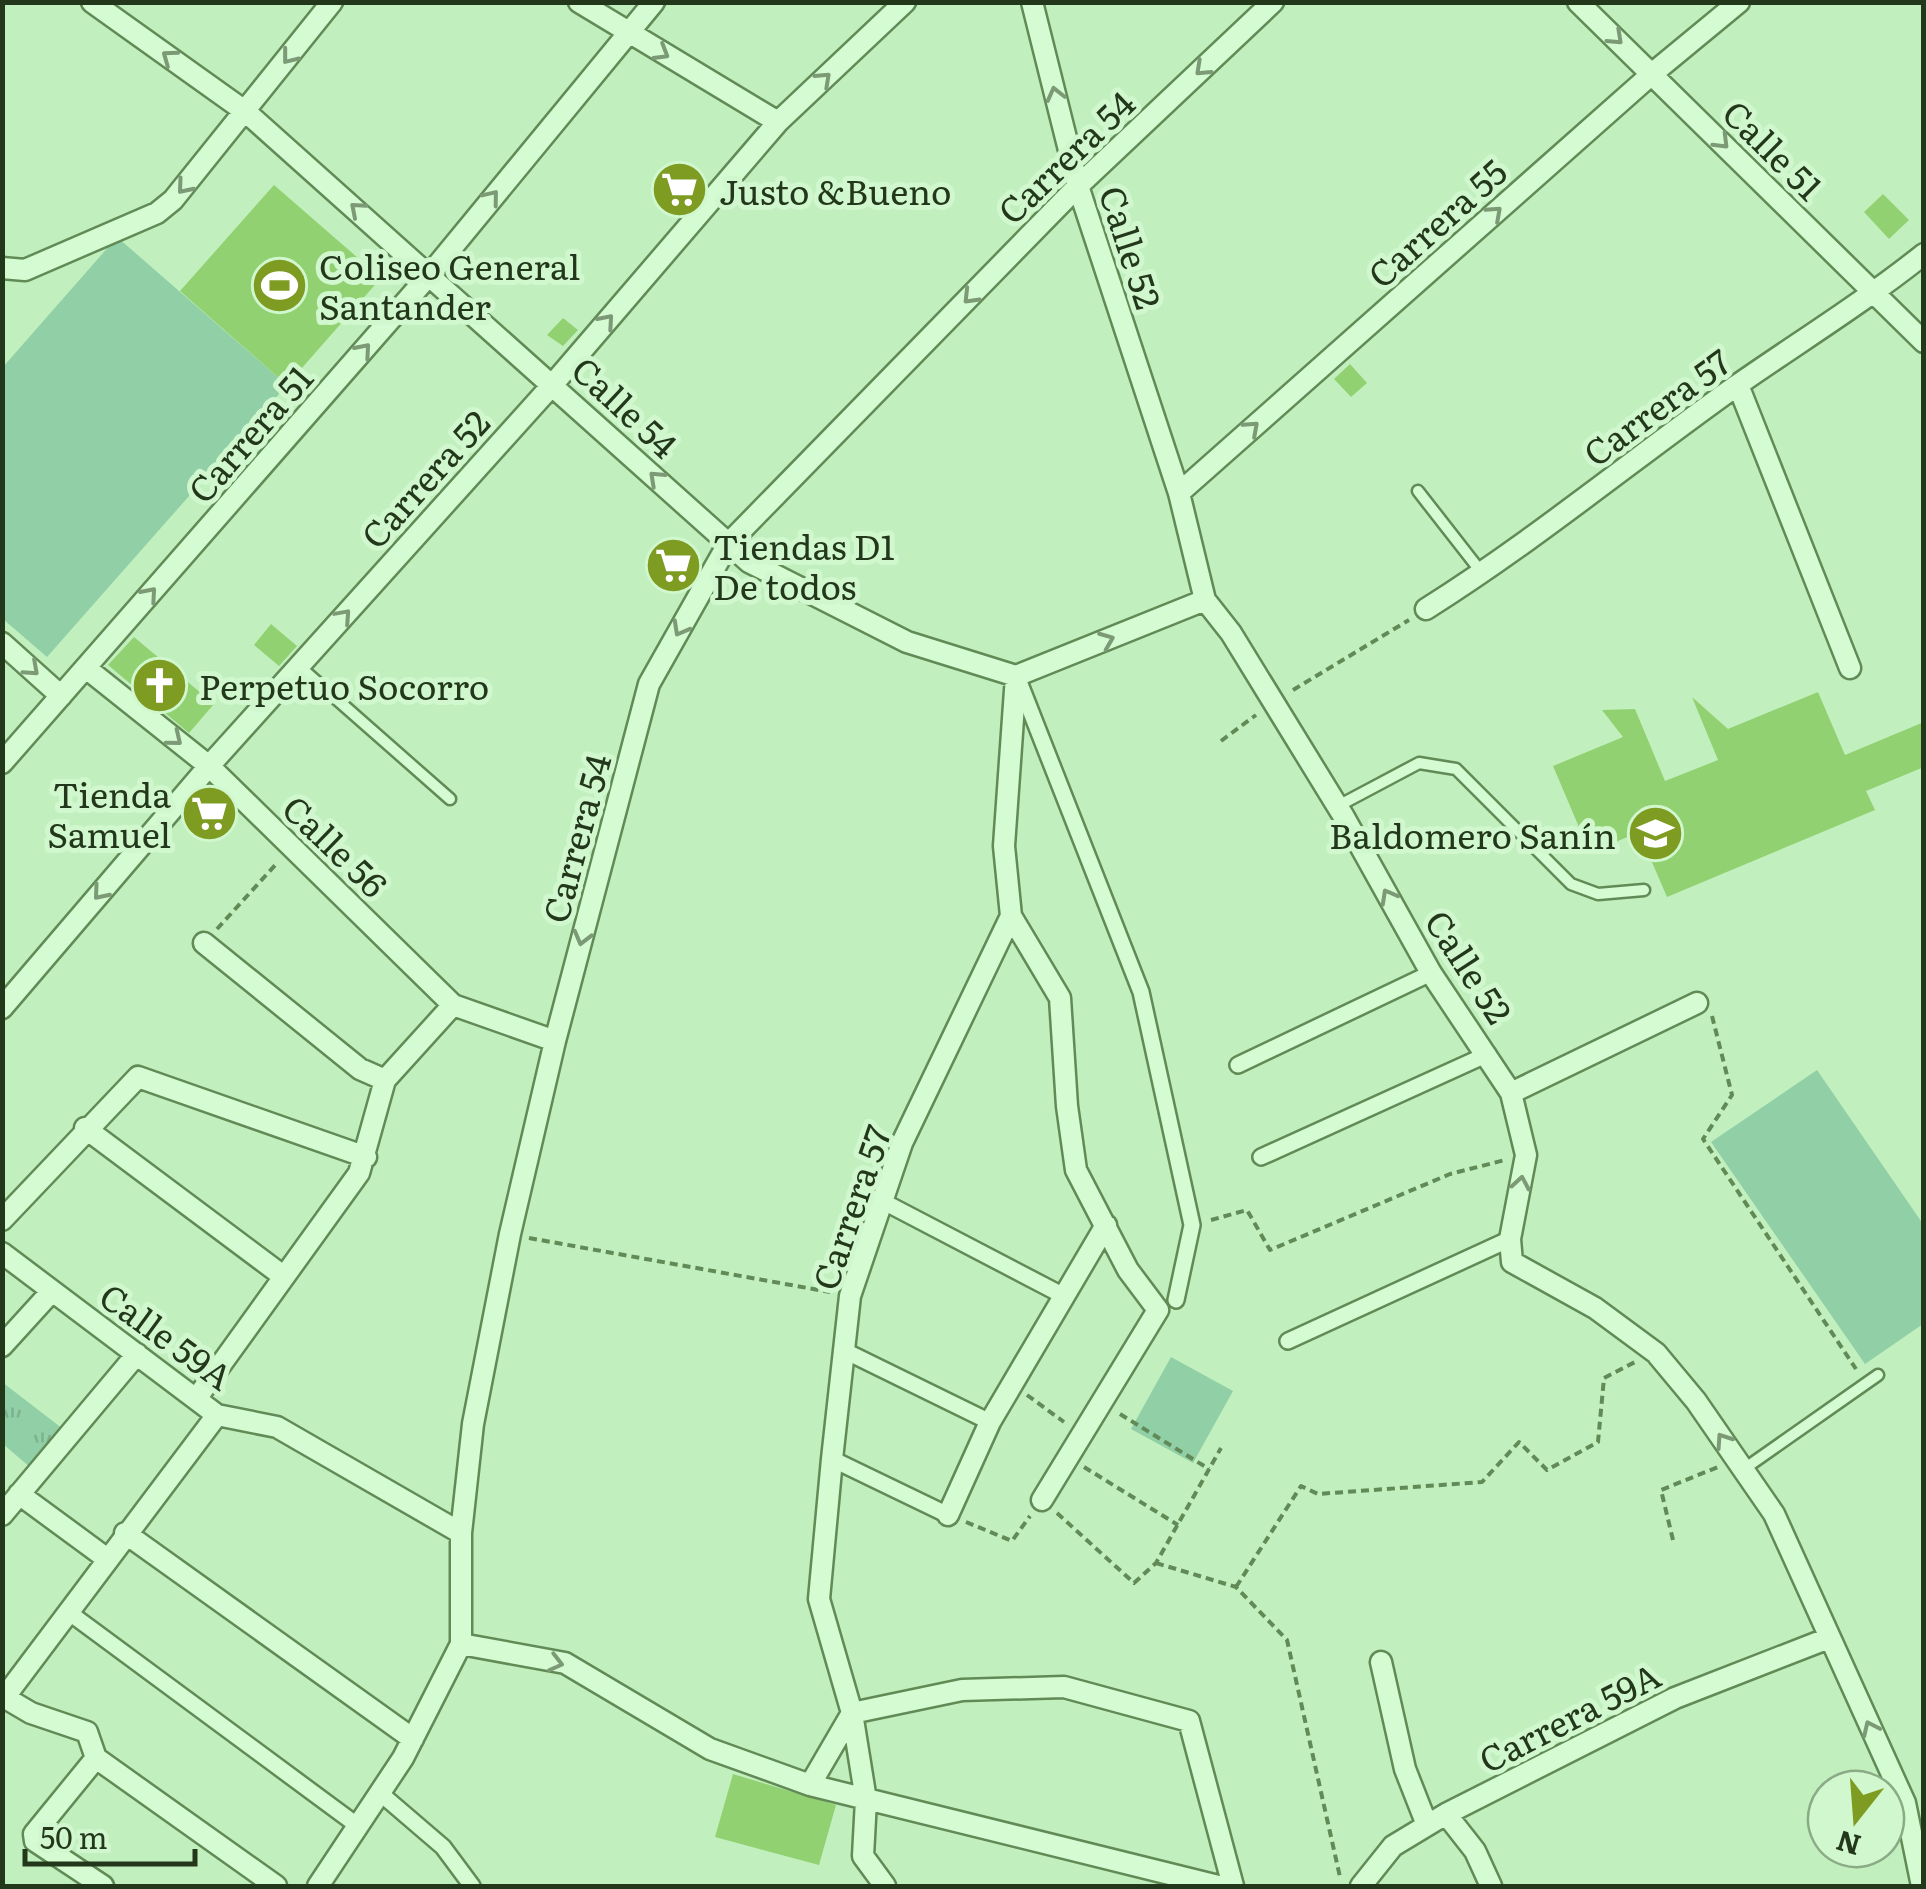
<svg xmlns="http://www.w3.org/2000/svg" width="1926" height="1889" font-family="Literata,serif">
	<style>
		.grass { fill: url(#grass-tufts) }
		.pitch { fill: #91cfa7 }
		.building { fill: #92d171 }
		.lines { fill: none; stroke-linecap: round; stroke-linejoin: round }
		.service-casing { stroke: #618a56; stroke-width: 15 }
		.pedestrian-casing { stroke: #618a56; stroke-width: 20 }
		.minor-casing { stroke: #618a56; stroke-width: 25 }
		.path { stroke: #618a56; stroke-width: 4; stroke-dasharray: 8 5; stroke-linecap: butt }
		.service { stroke: #d4fbd1; stroke-width: 10 }
		.pedestrian { stroke: #d4fbd1; stroke-width: 15 }
		.minor { stroke: #d4fbd1; stroke-width: 20 }
		.oneway { stroke: #7c9a76 }
		.labels { text-anchor: middle; dominant-baseline: central; stroke-width: 10; stroke-linejoin: round; paint-order: stroke }
		.street-label { font-size: 35px; fill: #23381b; stroke: #d0f7ce }
		.poi-label { font-size: 35px; fill: #23381b; stroke: #d0f7ce; text-anchor: start }
	</style>
	<defs>
		<pattern id="grass-tufts" width="24" height="20" patternUnits="userSpaceOnUse" patternTransform="scale(2.5)"><rect width="24" height="20" fill="#91cfa7"/><path d="M3 7l-1-3M5 7V3M7 7l1-3M15 17l-1-3M17 17v-4M19 17l1-3" fill="none" stroke="#7db28f"/></pattern>
	</defs>
	<rect width="100%" height="100%" fill="#c1f0be"/>
	<path class="grass" d="M2,1382L63,1429L31,1468L3,1444Z"/>
	<path class="pitch" d="M117,237L287,385L47,657L3,619V367Z
		M1817,1070L1923,1224V1324L1865,1364L1711,1142Z
		M1171,1357L1233,1391L1193,1463L1131,1429Z"/>
	<path class="building" d="M274,185L381,278L287,385L180,291Z
		M1883,194L1909,220L1889,239L1864,212Z
		M563,318L578,330L563,346L547,335Z
		M1350,364L1367,383L1351,397L1334,379Z
		M672,543L692,553L675,586L655,576Z
		M271,624L297,646L279,666L254,645Z
		M134,637L214,704L189,733L108,665Z
		M1818,692L1845,755L1924,722V767L1866,791L1875,810L1667,897L1639,832L1590,853L1553,766L1623,737L1602,710L1635,709L1665,781L1718,760L1692,697L1728,729Z
		M204,794L230,815L216,832L191,811Z
		M733,1774L836,1805L819,1865L715,1837Z"/>
	<g class="lines">
		<defs>
			<path id="service" d="M1418,491L1482,573
				M300,667L450,799
				M1338,806L1419,763L1456,769L1571,884L1598,894L1644,890
				M1744,1469L1878,1375"/>
			<path id="pedestrian" d="M1018,679L1141,992L1192,1225L1176,1300
				M1238,1065L1431,973
				M1261,1157L1488,1054
				M882,1201L1064,1296
				M1288,1341L1510,1239
				M845,1351L990,1422
				M832,1459L948,1515
				M67,1611L358,1826
				M380,1793L443,1847L472,1886"/>
			<path id="minor" d="M92,2L246,112L749,562L907,642L1016,676
				M579,2L778,122
				M1032,2L1078,186L1179,493L1205,600L1231,633L1344,817L1431,973L1511,1093L1526,1155L1510,1239L1512,1262L1595,1308L1656,1353L1696,1401L1774,1514L1905,1803L1922,1886
				M1578,2L1924,342
				M2,268L25,270L157,213L173,200L332,2
				M1738,385L1850,668
				M1179,493L1653,73L1739,2
				M1426,609C1534,541 1632,460 1736,386C1799,342 1864,302 1924,254
				M2,643L61,696
				M86,668L209,766L453,1005L555,1041
				M1016,676L1205,600
				M2,763L431,273L654,2
				M1011,916L1060,998L1067,1106L1076,1170L1128,1270L1158,1310L1042,1500
				M204,943L360,1069L385,1080
				M2,1008L209,766L554,383L778,122L905,2
				M1511,1093L1697,1003
				M85,1128L283,1276
				M2,1220L138,1077L366,1157
				M2,1253L217,1415L277,1427L461,1533
				M2,1346L52,1291
				M196,1399L359,1173L385,1080L453,1005
				M19,1494L106,1558
				M2,1515L137,1354
				M948,1515L990,1422L1106,1225
				M125,1533L413,1739
				M461,1644L565,1663L710,1749L810,1785L1218,1886
				M1381,1662L1405,1769L1427,1825
				M2,1696L31,1713L87,1732L96,1758
				M4,1698L217,1415
				M96,1758L276,1886
				M96,1758L34,1834L35,1841L103,1886
				M810,1785L852,1713L962,1690L1064,1687L1189,1721L1233,1886
				M1446,1814L1475,1851L1491,1886
				M318,1886L403,1758L461,1644V1533L473,1424L510,1234L555,1041L649,684L728,544L1078,186L1273,2
				M885,1886L863,1856L866,1800L852,1713L819,1599L832,1459L850,1296L902,1143L1011,916L1004,846L1016,676
				M1361,1886L1393,1846L1446,1814L1675,1698L1829,1638"/>
		</defs>
		<use href="#service" class="service-casing"/>
		<use href="#pedestrian" class="pedestrian-casing"/>
		<use href="#minor" class="minor-casing"/>
		<path class="path" d="M1293,690L1409,620
			M1221,741L1256,715
			M217,929L278,862
			M1712,1016L1732,1095L1703,1139L1856,1369
			M1211,1220L1247,1210L1270,1250L1450,1174L1505,1160
			M529,1238L830,1292
			M1027,1395L1064,1422
			M1120,1414L1209,1469
			M1084,1467L1178,1525
			M1057,1513L1134,1583L1156,1563L1221,1448
			M966,1522L1012,1541L1030,1516
			M1673,1540L1661,1490L1718,1467
			M1156,1563L1236,1587L1287,1640L1340,1877
			M1236,1587L1301,1486L1318,1494L1482,1482L1519,1442L1547,1470L1598,1442L1604,1378L1635,1362"/>
		<use href="#service" class="service"/>
		<use href="#pedestrian" class="pedestrian"/>
		<use href="#minor" class="minor"/>
	</g>
	<defs><path id="oneway-chevron" d="M-2-3.5L2.5 0L-2 3.5" fill="none" stroke-width="1.6" stroke-linecap="round" stroke-linejoin="round" transform="scale(2.5)"/></defs>
	<g class="oneway">
		<use href="#oneway-chevron" transform="translate(1616 38) rotate(43)"/>
		<use href="#oneway-chevron" transform="translate(662 53) rotate(31)"/>
		<use href="#oneway-chevron" transform="translate(169 57) rotate(-144)"/>
		<use href="#oneway-chevron" transform="translate(289 57) rotate(128)"/>
		<use href="#oneway-chevron" transform="translate(1202 69) rotate(137)"/>
		<use href="#oneway-chevron" transform="translate(824 79) rotate(-43)"/>
		<use href="#oneway-chevron" transform="translate(1055 94) rotate(-104)"/>
		<use href="#oneway-chevron" transform="translate(1722 142) rotate(45)"/>
		<use href="#oneway-chevron" transform="translate(184 187) rotate(130)"/>
		<use href="#oneway-chevron" transform="translate(492 197) rotate(-51)"/>
		<use href="#oneway-chevron" transform="translate(357 209) rotate(-139)"/>
		<use href="#oneway-chevron" transform="translate(1495 213) rotate(-42)"/>
		<use href="#oneway-chevron" transform="translate(970 297) rotate(134)"/>
		<use href="#oneway-chevron" transform="translate(607 321) rotate(-49)"/>
		<use href="#oneway-chevron" transform="translate(364 350) rotate(-49)"/>
		<use href="#oneway-chevron" transform="translate(1252 428) rotate(-42)"/>
		<use href="#oneway-chevron" transform="translate(656 478) rotate(-137)"/>
		<use href="#oneway-chevron" transform="translate(150 594) rotate(-49)"/>
		<use href="#oneway-chevron" transform="translate(344 616) rotate(-48)"/>
		<use href="#oneway-chevron" transform="translate(680 629) rotate(119)"/>
		<use href="#oneway-chevron" transform="translate(1107 640) rotate(-22)"/>
		<use href="#oneway-chevron" transform="translate(32 669) rotate(42)"/>
		<use href="#oneway-chevron" transform="translate(175 739) rotate(39)"/>
		<use href="#oneway-chevron" transform="translate(100 893) rotate(130)"/>
		<use href="#oneway-chevron" transform="translate(1388 896) rotate(-119)"/>
		<use href="#oneway-chevron" transform="translate(582 938) rotate(105)"/>
		<use href="#oneway-chevron" transform="translate(1521 1183) rotate(-80)"/>
		<use href="#oneway-chevron" transform="translate(1723 1440) rotate(-124)"/>
		<use href="#oneway-chevron" transform="translate(556 1663) rotate(14)"/>
		<use href="#oneway-chevron" transform="translate(1870 1728) rotate(-115)"/>
	</g>
	<defs>
		<symbol id="supermarket-disc" viewBox="-11 -11 22 22"><circle r="9.5" fill="#7f9c22" stroke="#d0f7ce"/><path d="M-6-5.5h2.5l.6 2H6L4.5 2H-2.5L-4.4-4H-6ZM-1.5 3.2a1.3 1.3 0 1 0 .1 0ZM3 3.2a1.3 1.3 0 1 0 .1 0Z" fill="#fff"/></symbol>
		<symbol id="stadium-disc" viewBox="-11 -11 22 22"><circle r="9.5" fill="#7f9c22" stroke="#d0f7ce"/><path d="M0-5a6.5 5 0 1 0 0 10a6.5 5 0 1 0 0-10ZM-3.5-1.8h7v3.6h-7Z" fill="#fff"/></symbol>
		<symbol id="church-disc" viewBox="-11 -11 22 22"><circle r="9.5" fill="#7f9c22" stroke="#d0f7ce"/><path d="M-1.2-6h2.4v3.5h3.3v2.4h-3.3V6h-2.4V-.1h-3.3v-2.4h3.3Z" fill="#fff"/></symbol>
		<symbol id="school-disc" viewBox="-11 -11 22 22"><circle r="9.5" fill="#7f9c22" stroke="#d0f7ce"/><path d="M0-5L7-2L0 1L-7-2ZM-4 1L0 2.5L4 1V4Q0 6-4 4Z" fill="#fff"/></symbol>
	</defs>
	<g fill-rule="evenodd">
		<use href="#supermarket-disc" x="648" y="158" width="63" height="63"/>
		<use href="#stadium-disc" x="248" y="254" width="63" height="63"/>
		<use href="#supermarket-disc" x="642" y="534" width="63" height="63"/>
		<use href="#church-disc" x="128" y="654" width="63" height="63"/>
		<use href="#supermarket-disc" x="178" y="782" width="63" height="63"/>
		<use href="#school-disc" x="1624" y="802" width="63" height="63"/>
	</g>
	<g class="labels">
		<g class="street-label">
			<text transform="translate(1774 149) rotate(45)">Calle 51</text>
			<text transform="translate(1065 156) rotate(-44)">Carrera 54</text>
			<text transform="translate(1436 222) rotate(-42)">Carrera 55</text>
			<text transform="translate(1132 247) rotate(72)">Calle 52</text>
			<text transform="translate(626 406) rotate(43)">Calle 54</text>
			<text transform="translate(1656 406) rotate(-36)">Carrera 57</text>
			<text transform="translate(249 433) rotate(-49)">Carrera 51</text>
			<text transform="translate(424 478) rotate(-48)">Carrera 52</text>
			<text transform="translate(575 838) rotate(-75)">Carrera 54</text>
			<text transform="translate(336 845) rotate(44)">Calle 56</text>
			<text transform="translate(1470 966) rotate(57)">Calle 52</text>
			<text transform="translate(850 1207) rotate(-71)">Carrera 57</text>
			<text transform="translate(167 1335) rotate(36)">Calle 59A</text>
			<text transform="translate(1569 1716) rotate(-27)">Carrera 59A</text>
		</g>
		<g class="poi-label">
			<text x="719" y="190">Justo &amp;Bueno</text>
			<text x="319" y="265">Coliseo General<tspan x="319" dy="40">Santander</tspan></text>
			<text x="713" y="545">Tiendas D1<tspan x="713" dy="40">De todos</tspan></text>
			<text x="199" y="685">Perpetuo Socorro</text>
			<text x="171" y="793" text-anchor="end">Tienda<tspan x="171" dy="40">Samuel</tspan></text>
			<text x="1616" y="834" text-anchor="end">Baldomero Sanín</text>
		</g>
	</g>
	<rect width="1926" height="1889" fill="none" stroke="#23381b" stroke-width="10"/>
	<g transform="translate(1856 1819) rotate(197)"><circle r="48" fill="#d0f7ce" stroke="#8bab86" stroke-width="2.5"/>
	<path d="M0-8L18 38L0 25L-18 38Z" fill="#7f9c22"/>
	<text y="-15" font-size="28" font-weight="bold" text-anchor="middle" fill="#23381b">N</text>
	</g>
	<path d="M25 1849v15h170v-15" fill="none" stroke="#23381b" stroke-width="5"/>
	<text x="40" y="1849" font-size="30" fill="#23381b" stroke="#d0f7ce" stroke-width="8" paint-order="stroke">50 m</text>
</svg>
